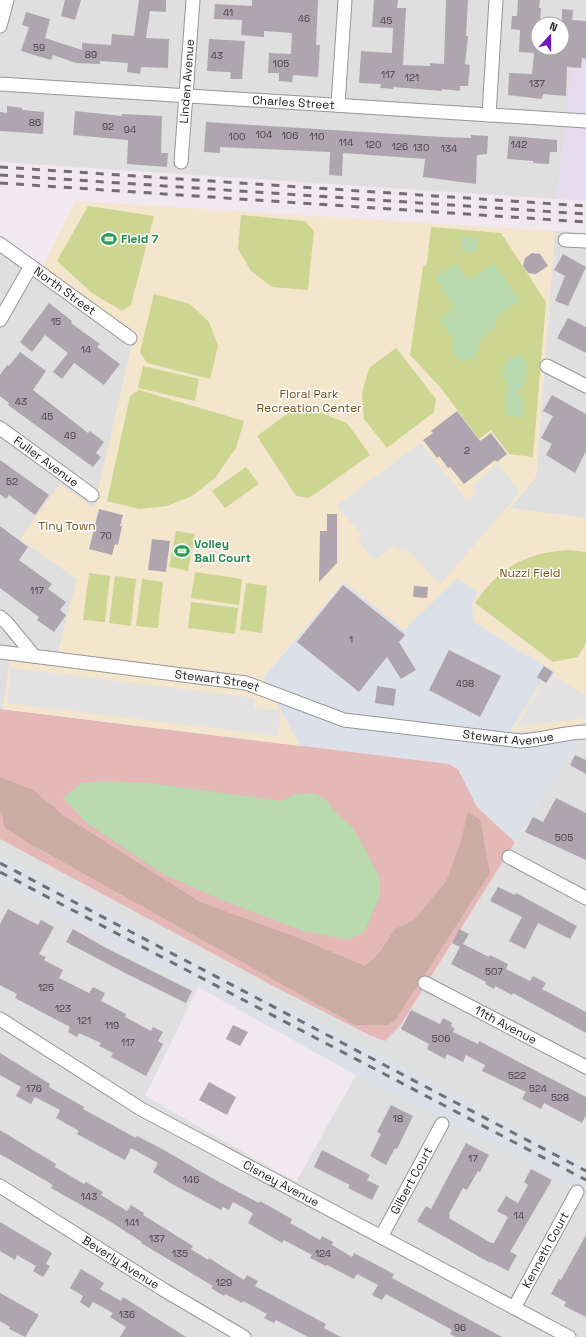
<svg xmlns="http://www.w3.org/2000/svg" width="586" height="1337" font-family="'Space Grotesk',sans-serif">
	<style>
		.residential { fill: #dfdfdf; fill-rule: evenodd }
		.commercial { fill: #e6dbef }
		.industrial { fill: #dce0e9 }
		.grass { fill: #e4b8b6 }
		.forest { fill: #cbaca3 }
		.park { fill: #f4e5cd }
		.pitch { fill: #ccd691 }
		.parking { fill: #e2e2e2 }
		.water { fill: #b9d9af }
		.building { fill: #aea5af }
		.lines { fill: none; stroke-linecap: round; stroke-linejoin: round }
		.street-casing { stroke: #969696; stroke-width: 15 }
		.street { stroke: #fff; stroke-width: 13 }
		.rail { stroke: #707070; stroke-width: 3; stroke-dasharray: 8 8; stroke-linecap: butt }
		.labels { text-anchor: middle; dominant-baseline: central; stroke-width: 3; stroke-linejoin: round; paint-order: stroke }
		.number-label { font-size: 10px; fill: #454345 }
		.street-label { font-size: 12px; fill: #222; stroke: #fff }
		.leisure-label { font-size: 12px; font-weight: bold; fill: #27864d; stroke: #fff; text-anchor: start }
		.park-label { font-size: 12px; fill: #765219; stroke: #fff }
	</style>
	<rect width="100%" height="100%" fill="#f1e9ef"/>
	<path class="residential" d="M0,0H586V133L565,131L556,199L0,162ZM538,24H562V48H538Z
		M555,231L586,233V518L510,508L536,477Z
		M0,243L134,336L94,509L20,539L77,579L58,653L34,664L10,660L3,709H0Z
		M586,729V1163L0,856V839L273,986L369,1035L385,1041L400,1026Z
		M0,884L198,987L145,1096L296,1182L356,1075L586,1194V1337H0Z"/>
	<path class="commercial" d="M575,19L586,20V201L556,199L565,131Z"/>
	<path class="industrial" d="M457,578L478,592L472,606L474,622L556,673L548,685L542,681L551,730L586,722V729L515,842L477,807L458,768L449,764L300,746L263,678L344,582L404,630Z
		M0,856L586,1163V1194L356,1075L198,987L0,884Z"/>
	<path class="grass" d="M0,709L449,764L458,769L477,807L515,842L400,1026L385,1041L369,1035L273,986L0,839Z"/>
	<path class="forest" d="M0,777L33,790L63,815L200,902L296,937L365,966L380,952L395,929L414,920L446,882L461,841L468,811L480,820L490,873L396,1019L388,1025H355L27,842L4,827L2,813L0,812Z"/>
	<path class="park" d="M75,201L555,231L536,477L510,508L586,518V722L551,730L510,732L542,681L548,685L556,673L474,622L472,606L478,592L457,578L404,630L344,582L263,677L300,746L3,709L10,660L34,664L58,653L77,579L20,539L60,484L94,508L134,336L42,269Z"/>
	<path class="pitch" d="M88,206L154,216L131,305L122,311L92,293L57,261Z
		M241,215L305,221L314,231L308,290L272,287L251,271L238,249Z
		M431,227L501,233L546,302L533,457L509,454L491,430L479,439L440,387L410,355L423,267L427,263Z
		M154,294L190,304L209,322L218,346L210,379L147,363L140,352Z
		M396,348L436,399L434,412L387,448L364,419L362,393L369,368Z
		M143,366L199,379L195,401L138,388Z
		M139,390L244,421L236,448L215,478L192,496L167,506L139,509L107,501L130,396Z
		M316,411L347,423L370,455L309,498L296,496L257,436L290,412Z
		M246,467L259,484L225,508L212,491Z
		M176,531L195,534L188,571L169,567Z
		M570,550L586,552V643L578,657L553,662L475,603C499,567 527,552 570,550Z
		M195,572L242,579L239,605L191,598Z
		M89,573L110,576L105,622L83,620Z
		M115,576L136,579L131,626L109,623Z
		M142,579L163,582L158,628L136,626Z
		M246,583L267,586L262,633L240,630Z
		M191,602L238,608L235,634L188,628Z"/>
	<path class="parking" d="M421,443L466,500L477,493L472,485L498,464L520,492L440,585L407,549L403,553L395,545L374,560L357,540L363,536L336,506Z
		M11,668L255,698L254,708L281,711L278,736L7,703Z
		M555,677L586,696V718L516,727L543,683L549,686Z"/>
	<path class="water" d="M462,236L478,237L476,252L461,251Z
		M456,263L468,281L494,263L520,301L494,318L497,322L495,328L480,339C477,353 476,363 459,360L453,353V339L439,319L452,310L453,307L435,277Z
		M518,355L524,357L527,364L524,385C519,388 518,391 518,398L524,399L523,418L508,416C501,406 508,395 507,384C506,382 504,379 503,376C501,365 508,357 518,355Z
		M104,781L149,783L281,801L296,794L315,793L329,802L333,810L354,829L380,878V896L364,932L348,940L303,931L222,900L163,874L87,823L63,798L81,783Z"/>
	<path class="building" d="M65,0H81L75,20L61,16Z
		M139,0H166V12L150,11L146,38L169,39L168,68L141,67L140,74L127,72L128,63L100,61V64L76,63L53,55L51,60L21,51L29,27L22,25L26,12L50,19L45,38L82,50V43L111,45L112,34L134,36Z
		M252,0H318L316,45H320L318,77L293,75L292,82L279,81V73H268L269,53L291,54L292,33L264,31V37L241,35L242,20L214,19L215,4L252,6Z
		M374,0H398L397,8H406L403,65L430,66V63L444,64L446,0H468L466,36H468L465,64L470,65L468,86H460V91L442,89V91L393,87V89L380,88L381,84L359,83L361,51L392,53L393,28L372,27Z
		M518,0H540L539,8H541L540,24H538V48H562V9L573,10L572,20L586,21V59L582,58L581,68L567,67L566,96L543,94L542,99L508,95L509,73L532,74L534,53L519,52L520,30L511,29L512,16H517Z
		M209,39L245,41L242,79H230L231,73L229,72L207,71Z
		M7,106L22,108V110L44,112L43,134L0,131V112L7,113Z
		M75,111L122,116V114L162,116L161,153H168L167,167L127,164L128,140L73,135Z
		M206,122L443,137L471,138V135L488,136L487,154L477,155L476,184L423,177L425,159L343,153L342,176L329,175L330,152L220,147V153L204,152Z
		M509,136L557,140V152H550L549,164L533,163V161L507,159Z
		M532,253L540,254L548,266L536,274L528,273L523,266L525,258Z
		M563,254L586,267L568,306L555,301L565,276L554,270Z
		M49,303L72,321L71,323L100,344L97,347L120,364L104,385L74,363L62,379L53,372L68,353L45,335L32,352L20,342Z
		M568,318L586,327V353L557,338Z
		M20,352L46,371L33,390L88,433L90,431L104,442L96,453L101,457L93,467L8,405L9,403L0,396V375L7,365L9,366Z
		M552,395L586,414V451L575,473L546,455L552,444L541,438L553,416L543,411Z
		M457,411L480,441L491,433L507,454L497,462L495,460L464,484L450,467L448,468L439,456L437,458L423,440L433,433L431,431Z
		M0,460L49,495L35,515L9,495L6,499L0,494Z
		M99,509L123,515L120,526H122L118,545L115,544L112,555L89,549Z
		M327,514H337V563L319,582L320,531H327Z
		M0,526L28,547L19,560L52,584L48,589L66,602L60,610L66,615L54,632L37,620L39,617L0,588Z
		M152,539L170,541L166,572L148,570Z
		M343,585L405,635L399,642L416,670L401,679L387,657L359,692L297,642Z
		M414,586L428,587L427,598L413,597Z
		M449,650L501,676L480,717L429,690Z
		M544,666L553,672L546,683L537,677Z
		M377,686L396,689L394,706L375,703Z
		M575,755L586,760V774L570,765Z
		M556,798L586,813V860L525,832L533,817L543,822Z
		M498,887L515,895L516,893L577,926L570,939L538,923L525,949L509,941L522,917L490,901Z
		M8,909L38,925L41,920L54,927L39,954L46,957L44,960L63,970L59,978L89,993L93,987L105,993L101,1001L126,1014L125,1017L151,1031L153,1027L163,1032L158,1041L163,1044L146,1076L111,1057L113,1053L99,1046L101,1043L79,1033L77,1037L68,1032L70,1027L15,998L17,994L0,985V924Z
		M73,929L106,948L192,991L186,1003L125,973L66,942Z
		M459,929L469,934L463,944L489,957L490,955L508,964L506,969L530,981L533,976L546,983L542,989L586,1012V1033L513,993L512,995L495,986L494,989L485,984L486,982L451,964L460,947L452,943Z
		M411,1010L440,1024L443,1018L452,1023L451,1026L455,1029L453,1032L478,1044L479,1041L586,1097V1115L582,1123L544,1103L541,1109L522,1099L526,1092L482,1071L485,1065L466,1055L463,1062L447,1054L445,1059L427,1049L429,1044L401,1029Z
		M233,1025L248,1032L240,1046L226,1039Z
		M0,1053L50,1084L49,1087L84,1107L83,1109L136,1138L137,1136L164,1150L217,1181L259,1203L260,1201L292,1219L290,1223L320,1240L322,1236L333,1242L332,1245L352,1257L354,1253L394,1274L392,1278L502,1337H456L450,1334L452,1330L386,1294L382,1300L372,1295L378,1285L357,1274L354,1279L327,1265L326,1266L310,1258L312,1255L284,1240L282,1243L248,1223L253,1213L233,1202L229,1210L223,1207L221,1210L174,1185L153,1172L158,1163L131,1148L125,1160L77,1134L79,1131L56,1118L60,1110L35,1097L31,1104L16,1096L21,1087L0,1075Z
		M209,1082L236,1097L227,1115L199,1100Z
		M391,1105L413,1116L397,1149L395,1148L386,1165L370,1156L381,1134L377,1132Z
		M0,1130L56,1164L55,1167L84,1184L86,1182L103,1192L101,1195L127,1211L131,1205L144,1213L143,1215L193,1246L191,1249L208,1260L209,1258L244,1280L247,1275L258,1281L255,1286L326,1324L324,1328L341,1337H308L276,1320L274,1323L264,1318L267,1314L243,1301L242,1303L225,1294L224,1296L211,1288L213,1286L141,1243L142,1242L106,1219L51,1188L53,1185L0,1154Z
		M466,1143L489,1155L480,1172L478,1171L467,1190L463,1188L449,1214L450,1215L449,1218L491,1243H494L508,1217L497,1211L506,1196L518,1203L528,1185L524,1182L531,1169L552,1180L510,1252L517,1255L508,1271L491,1262L490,1263L417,1221L426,1206L431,1209Z
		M322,1150L370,1175L367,1180L379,1186L372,1200L348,1188L350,1185L314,1167Z
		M0,1222L52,1253L46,1264L50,1266L43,1277L33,1271L36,1266L17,1255L15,1260L0,1251Z
		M586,1235V1317L564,1306L566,1302L551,1294L559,1279L561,1280Z
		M81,1269L104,1283L100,1289L121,1301L123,1297L186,1337H120L126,1327L110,1317L113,1313L93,1302L89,1308L80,1302L83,1296L70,1288Z
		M0,1293L39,1315L25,1337L9,1329L10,1327L0,1321Z"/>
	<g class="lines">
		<defs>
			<g id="street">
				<path d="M0,26L7,0"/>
				<path id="s1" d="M0,84L586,121"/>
				<path d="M338,105L345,0"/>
				<path d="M489,115L496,0"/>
				<path id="s2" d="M181,162L193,0"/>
				<path d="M565,240L586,241"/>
				<path id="s3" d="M0,244L130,338"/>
				<path d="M0,320L31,266"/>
				<path d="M547,366L586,386"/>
				<path id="s4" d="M0,428L92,495"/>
				<path d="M0,617L7,623L34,656"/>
				<path id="s5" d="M0,652L246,683L344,720L521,741C544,740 564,732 586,732"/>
				<path d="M509,857L586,898"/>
				<path id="s6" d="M425,983L586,1067"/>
				<path id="s7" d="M0,1019L141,1109L569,1337"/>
				<path id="s8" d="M0,1186L164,1290L244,1337"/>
				<path id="s9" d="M381,1237L442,1124"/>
				<path id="s10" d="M514,1308L577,1192"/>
			</g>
		</defs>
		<use href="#street" class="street-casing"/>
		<use href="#street" class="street"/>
		<path class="rail" d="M0,167L586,206
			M0,175L586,214
			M0,183L586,222
			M0,863L586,1171
			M0,872L586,1180"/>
	</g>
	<defs>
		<symbol id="stadium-bare" viewBox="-9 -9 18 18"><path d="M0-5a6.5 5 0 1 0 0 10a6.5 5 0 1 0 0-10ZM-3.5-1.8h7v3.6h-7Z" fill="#2e9e5b" stroke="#fff" stroke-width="2.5" paint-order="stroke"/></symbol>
	</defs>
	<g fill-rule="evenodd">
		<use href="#stadium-bare" x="98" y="228" width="22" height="22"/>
		<use href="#stadium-bare" x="171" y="540" width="22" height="22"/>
	</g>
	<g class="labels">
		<g class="number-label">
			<text x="228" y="12">41</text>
			<text x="304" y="18">46</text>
			<text x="386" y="20">45</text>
			<text x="39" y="47">59</text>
			<text x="91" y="54">89</text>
			<text x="217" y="55">43</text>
			<text x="281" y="63">105</text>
			<text x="388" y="74">117</text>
			<text x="412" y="77">121</text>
			<text x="537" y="83">137</text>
			<text x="35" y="122">86</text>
			<text x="108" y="126">92</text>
			<text x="130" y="129">94</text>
			<text x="264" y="134">104</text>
			<text x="290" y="135">106</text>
			<text x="237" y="136">100</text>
			<text x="317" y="136">110</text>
			<text x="346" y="142">114</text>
			<text x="373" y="144">120</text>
			<text x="519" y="144">142</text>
			<text x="400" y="146">126</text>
			<text x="421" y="147">130</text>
			<text x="449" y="148">134</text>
			<text x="56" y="321">15</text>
			<text x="86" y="349">14</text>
			<text x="21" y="401">43</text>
			<text x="47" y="416">45</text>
			<text x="70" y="435">49</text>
			<text x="467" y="450">2</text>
			<text x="12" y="481">52</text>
			<text x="106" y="535">70</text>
			<text x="37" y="590">117</text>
			<text x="351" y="639">1</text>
			<text x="465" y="683">498</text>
			<text x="564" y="837">505</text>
			<text x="494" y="971">507</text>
			<text x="46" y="987">125</text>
			<text x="63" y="1008">123</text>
			<text x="84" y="1020">121</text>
			<text x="112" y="1025">119</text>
			<text x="441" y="1038">506</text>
			<text x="128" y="1042">117</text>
			<text x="517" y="1075">522</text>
			<text x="34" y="1088">176</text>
			<text x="538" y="1088">524</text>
			<text x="560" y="1097">528</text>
			<text x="398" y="1118">18</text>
			<text x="473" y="1158">17</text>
			<text x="191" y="1179">146</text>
			<text x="89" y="1196">143</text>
			<text x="519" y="1215">14</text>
			<text x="132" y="1222">141</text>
			<text x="157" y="1238">137</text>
			<text x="180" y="1253">135</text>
			<text x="323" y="1253">124</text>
			<text x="224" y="1282">129</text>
			<text x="127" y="1314">136</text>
			<text x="460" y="1327">96</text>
		</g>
		<g class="street-label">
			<text stroke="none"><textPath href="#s2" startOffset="81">Linden Avenue</textPath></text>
			<text stroke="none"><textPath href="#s1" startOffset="294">Charles Street</textPath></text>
			<text stroke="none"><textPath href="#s3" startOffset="80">North Street</textPath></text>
			<text stroke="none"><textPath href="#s4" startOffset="57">Fuller Avenue</textPath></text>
			<text stroke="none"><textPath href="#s5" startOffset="219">Stewart Street</textPath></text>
			<text stroke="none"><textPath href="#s5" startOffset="518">Stewart Avenue</textPath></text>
			<text stroke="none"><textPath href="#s6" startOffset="91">11th Avenue</textPath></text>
			<text stroke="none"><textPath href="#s9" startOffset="64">Gilbert Court</textPath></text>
			<text stroke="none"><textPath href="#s7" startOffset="326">Cisney Avenue</textPath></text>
			<text stroke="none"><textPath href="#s10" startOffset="66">Kenneth Court</textPath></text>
			<text stroke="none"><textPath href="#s8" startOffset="143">Beverly Avenue</textPath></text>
		</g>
		<g class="leisure-label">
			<text x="121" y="239">Field 7</text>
			<text x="194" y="544">Volley<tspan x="194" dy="14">Ball Court</tspan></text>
		</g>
		<g class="park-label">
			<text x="309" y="394">Floral Park<tspan x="309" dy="14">Recreation Center</tspan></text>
			<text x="67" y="526">Tiny Town</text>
			<text x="530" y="573">Nuzzi Field</text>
		</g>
	</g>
	<g transform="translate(550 36) rotate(21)"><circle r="19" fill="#ffffff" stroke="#a7a7a7"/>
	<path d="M0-3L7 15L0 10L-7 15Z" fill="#6e18bb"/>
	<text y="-6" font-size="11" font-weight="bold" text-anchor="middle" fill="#222222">N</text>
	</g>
</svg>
